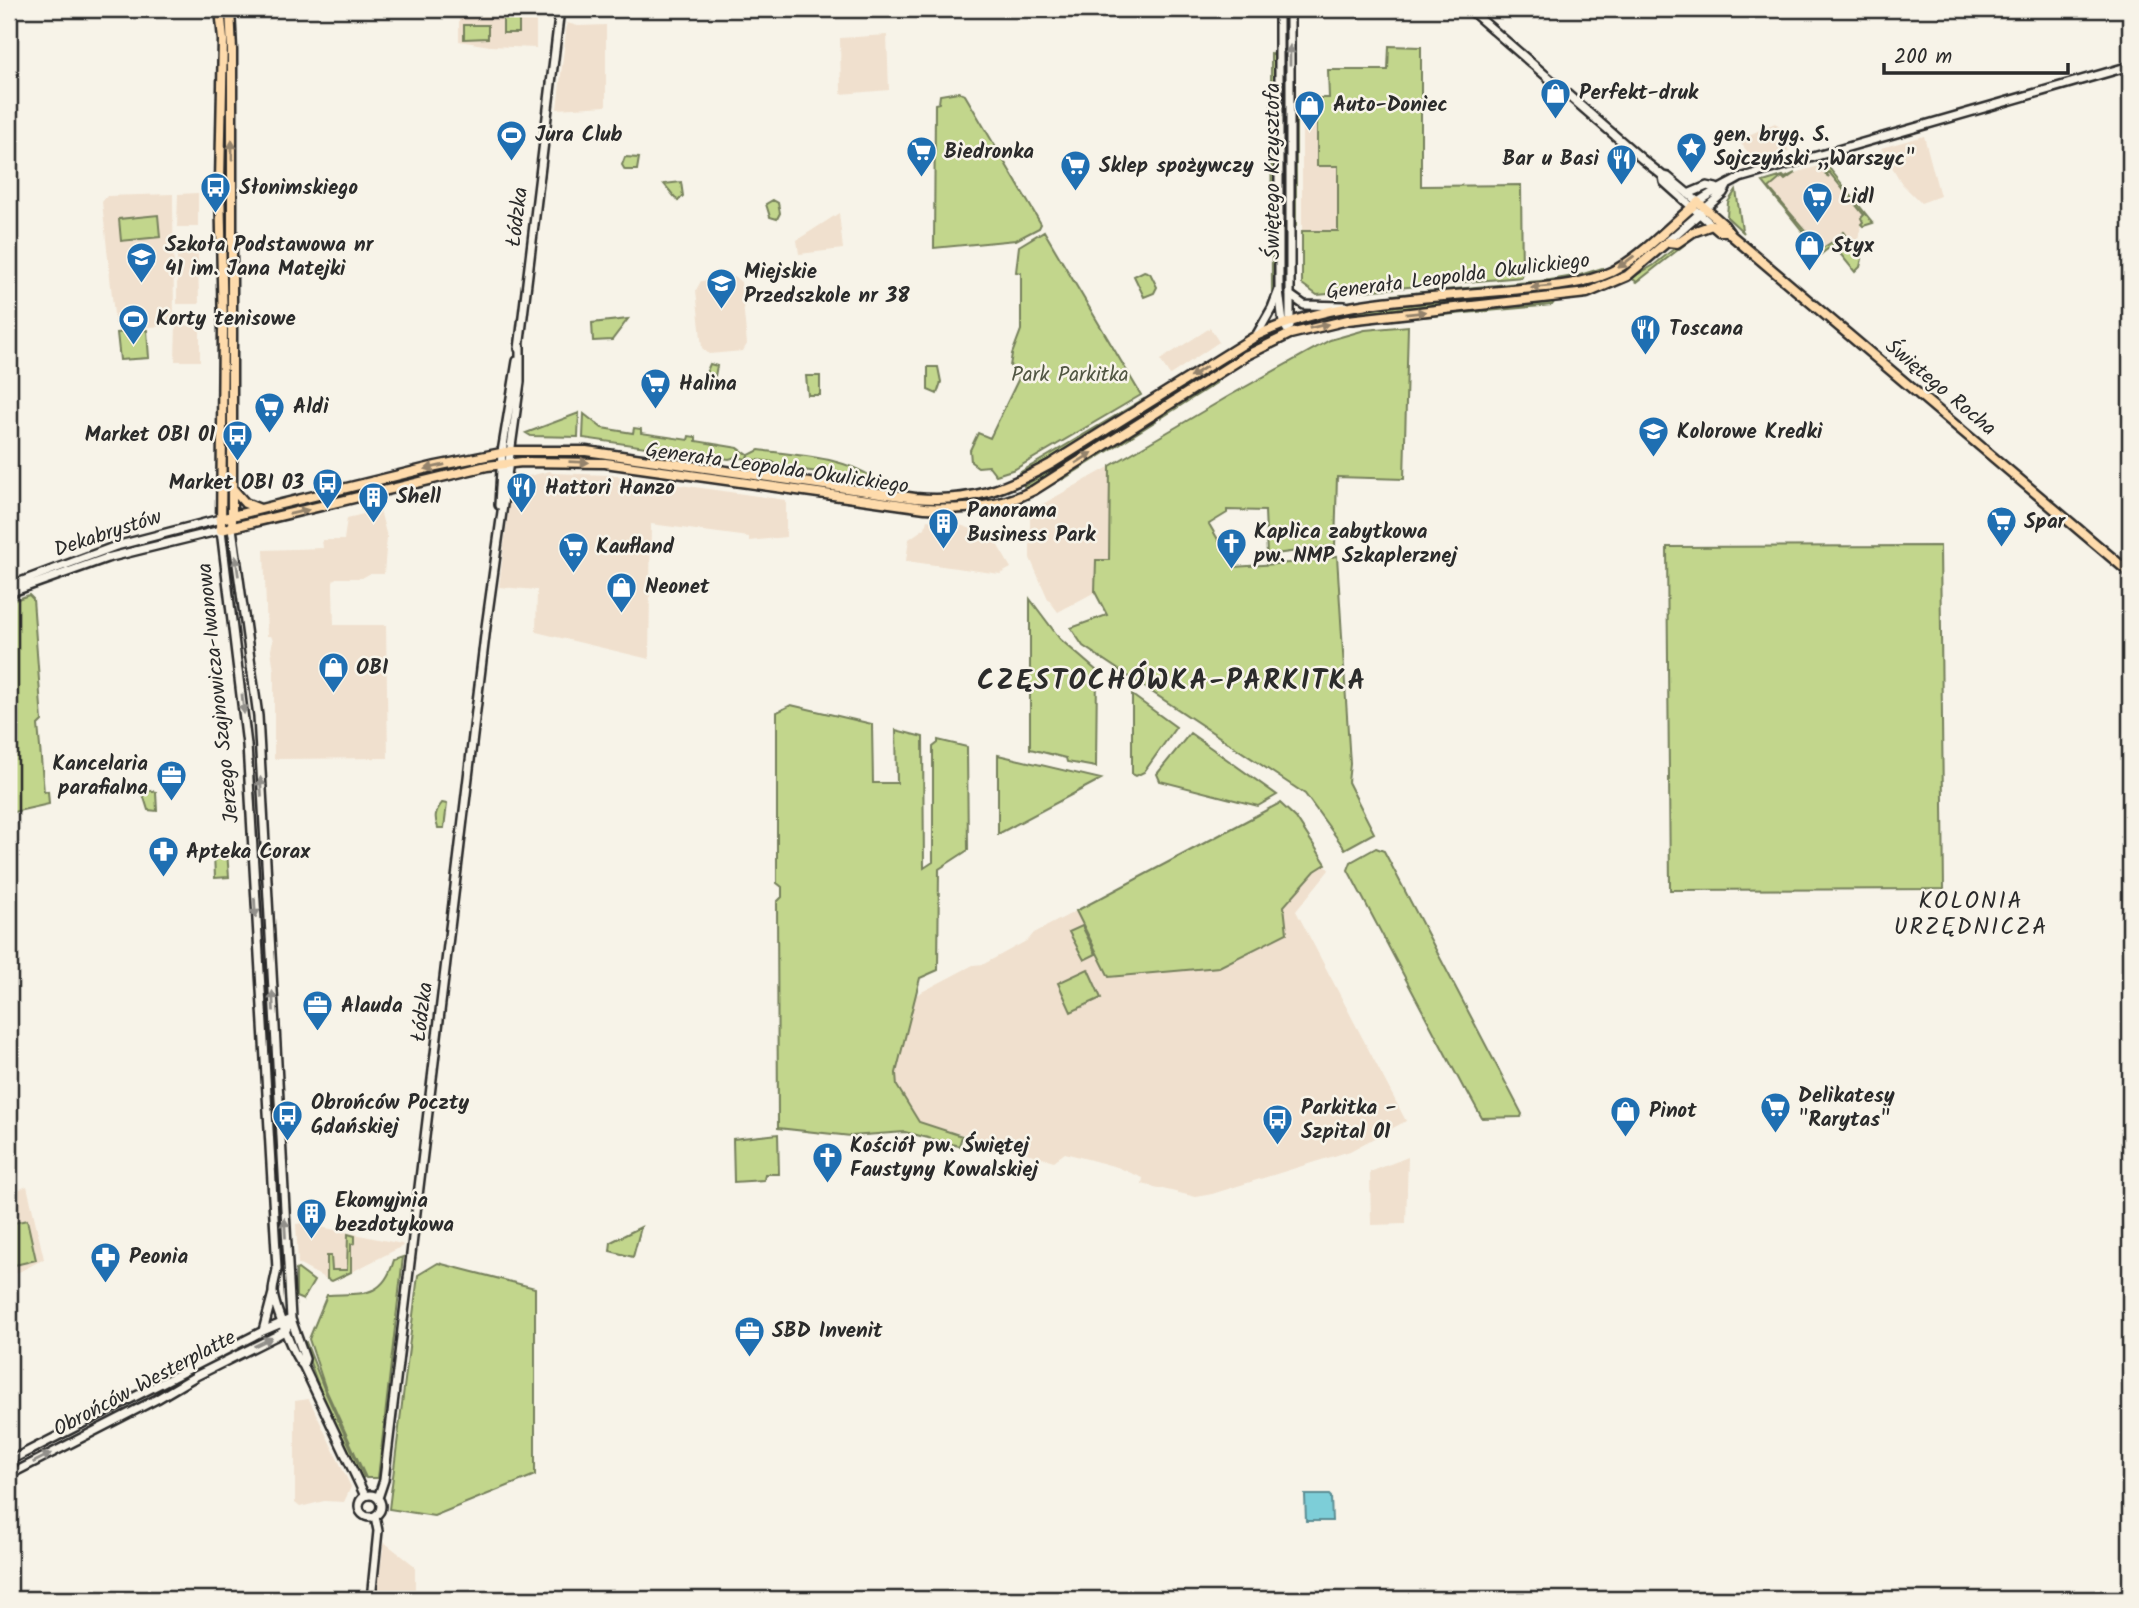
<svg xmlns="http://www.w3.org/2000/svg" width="2139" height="1608" font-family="Kalam,sans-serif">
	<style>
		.built { fill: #f0e0ce }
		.green { fill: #c2d68c; stroke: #76805c; stroke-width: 2 }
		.water { fill: #7dced8; stroke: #5c8d93; stroke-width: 2 }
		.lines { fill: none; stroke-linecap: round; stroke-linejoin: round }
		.secondary-casing { stroke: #2b2b2b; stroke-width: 12 }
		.primary-casing { stroke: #2b2b2b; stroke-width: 13 }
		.secondary { stroke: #f7f3e8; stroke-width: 7 }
		.primary { stroke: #fedbac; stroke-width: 8 }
		.oneway { fill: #918f8a }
		.oneway2 { fill: #94836c }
		.labels { text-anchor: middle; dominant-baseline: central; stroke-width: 5; stroke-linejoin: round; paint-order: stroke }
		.poi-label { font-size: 21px; font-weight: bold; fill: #2b2b2b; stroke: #f7f3e8; text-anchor: start }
		.street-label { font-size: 21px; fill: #2b2b2b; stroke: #f7f3e8 }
		.park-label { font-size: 21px; fill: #515643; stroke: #f7f3e8 }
		.neighbourhood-label { font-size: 23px; letter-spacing: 2px; fill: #2b2b2b; stroke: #f7f3e8 }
		.district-label { font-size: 28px; font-weight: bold; letter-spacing: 2px; fill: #2b2b2b; stroke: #f7f3e8 }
	</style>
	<rect width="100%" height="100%" fill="#f7f3e8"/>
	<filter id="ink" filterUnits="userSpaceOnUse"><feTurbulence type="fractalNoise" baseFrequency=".0143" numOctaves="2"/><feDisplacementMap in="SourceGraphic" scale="14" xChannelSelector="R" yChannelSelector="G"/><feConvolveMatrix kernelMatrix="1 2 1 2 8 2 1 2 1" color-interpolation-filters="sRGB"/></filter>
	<g filter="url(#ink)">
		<path class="built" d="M459,9H536V48L490,46L459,41Z
			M567,23L578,26L606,25V106L557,109Z
			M887,35L889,90L841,94L840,38Z
			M1302,98H1317V165L1338,166L1337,232L1302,231Z
			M1775,123L1780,128L1789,151L1755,161L1738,140Z
			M1924,136L1940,196L1921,203L1902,184L1881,148Z
			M1826,164L1869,217L1861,226L1858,240L1862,241L1855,272L1833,245L1821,254L1763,182Z
			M198,193V227H177L178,194Z
			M173,194L174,326L147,327L146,320L115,324L102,202L107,196Z
			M839,213L843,249L799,254L797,240Z
			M198,254L199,304H177V255Z
			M735,277L741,282L747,344L743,351L709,354L702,348L696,290L701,281Z
			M176,323L200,328V361H175Z
			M1210,328L1219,342L1170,375L1160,360Z
			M1109,467V560H1096L1095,592L1058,612L1048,599L1030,558V511Z
			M550,471L552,473L610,475L786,500V537L749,541V537L651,524L649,659L536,632L537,590L499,587L512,480Z
			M380,510L387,537L384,574H369L362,578H336L333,581V589L334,625H386L388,758L274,759V671L271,650L273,640L271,636H267L264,550L323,548L322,540H344L347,518Z
			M927,520L960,525L981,532L985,540L997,544L1011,568L1000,574L906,561L909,539L925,528Z
			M1280,804L1298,820L1329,870L1296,911L1406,1121L1350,1151L1212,1194L1196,1197L1142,1184L1143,1178L1117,1167L1065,1153L1054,1161L919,1122L896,1085V1072L916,995L973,965L984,964L1028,940L1034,933Z
			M1408,1157L1406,1224L1371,1225L1370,1172Z
			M27,1186L44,1259L9,1277V1194Z
			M302,1223L402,1244L403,1246L332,1282L298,1264L296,1224Z
			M309,1399L351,1487L344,1502L324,1501L300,1507L295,1503V1401Z
			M384,1542L415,1566V1599H376Z"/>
		<path class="green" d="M503,9H519V33H503Z
			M464,25H488V38L464,39Z
			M1282,39H1284C1283,104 1286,168 1287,233L1284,234L1282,201Z
			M1389,46L1421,47V186L1521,185L1522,277L1317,295L1302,284V231H1338V166H1317V98H1329L1328,70H1388Z
			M1271,53L1275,57L1274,279L1272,294Z
			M958,92L965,95L1041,224L1039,228L1016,240L934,248L935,104L939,103L940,95Z
			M1294,101L1296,103V226L1293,228Z
			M625,157L639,158L637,170H625L622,165Z
			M1826,164L1869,218L1873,223L1863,226L1861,224L1863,222L1861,218L1864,215L1829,172L1827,174L1829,177L1826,175L1822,165Z
			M1795,173L1785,180L1782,177L1769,188L1821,249L1837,239L1843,232L1862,259L1860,267L1855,272L1833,245L1821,254L1763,182L1783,176L1785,178Z
			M681,182L683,196L678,201L664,184Z
			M1736,190L1742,230L1744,233L1727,217L1728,202Z
			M773,200L778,203L780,213L777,219L770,217L766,204Z
			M158,215L160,237L121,241L119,219Z
			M1044,231L1141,395L1015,469L996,475L989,466L978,467L971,462L970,450L978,433L990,438L1019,378L1010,366L1012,354L1021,330V273L1016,272L1019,246Z
			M1691,235L1693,238L1637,282L1631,278L1654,265Z
			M1602,268V271L1597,274C1531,290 1460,294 1392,295L1550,280L1580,275Z
			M1144,271L1150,273L1157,287L1154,293L1144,297L1134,276Z
			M1603,280L1606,282L1586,290L1567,293L1367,314L1310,323L1309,318L1356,310L1556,289Z
			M1555,301L1552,305L1367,322Z
			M628,319L612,340L593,341L592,323Z
			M1408,326L1404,479L1337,477L1335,546L1267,555L1265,511L1227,510V513L1209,524L1234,567L1303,562L1337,556L1350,764L1348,782L1374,833L1345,849L1305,794L1083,646L1071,628L1107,615L1095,592L1096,560H1109L1110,466L1229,396L1330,340L1365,330Z
			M147,330L149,358L120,360L117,333Z
			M1273,331L1274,333L1222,363L1155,409L1154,406L1248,344Z
			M710,364L717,366L713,386L702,382Z
			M928,367H938L941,382L937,394L928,390Z
			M806,376H820V395H808Z
			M1214,379L1217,381L1216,383L1161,418L1158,414Z
			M1144,399L1146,403L1019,477V473Z
			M1149,409L1151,412L1025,489L1024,486L1086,450Z
			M579,413L578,437L531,436L526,433Z
			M584,414L602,428L633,433L634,428L641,429V433L688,440L689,436L696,437V441L738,448L748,455L747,459L736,457L729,459L583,438Z
			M1154,417L1156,421L1062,480L1065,475Z
			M759,450C798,456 842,456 875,479L779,467L773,462L749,459V455Z
			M1940,546L1944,889L1670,890L1667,547Z
			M29,595L33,599L42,721L38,725L44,792L48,791L49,804L9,813V602Z
			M1030,599L1060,639L1097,671L1096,767L1067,762L1066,758L1030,749Z
			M1132,695L1176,727L1144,772L1136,776L1132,774Z
			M791,705L872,724L873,783H897L896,730L923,737L924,868L933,862V747L938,743V740L967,747L968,850L939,869L938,970L920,978L896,1073L897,1086L919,1122L962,1136L959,1146L905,1132L851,1136L778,1128L777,902L782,897V887L777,883V712Z
			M1190,733L1277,795L1258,806L1160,781L1157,774Z
			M998,755L1101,779L998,834Z
			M144,789L156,792L157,811L148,810L142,791Z
			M442,803L447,804L444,828H438C434,817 435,812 442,803Z
			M1280,803L1296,818L1326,864L1315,871L1284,906L1287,933L1219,967L1109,977L1076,911Z
			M1376,848L1384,851L1522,1114L1521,1117L1482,1118L1466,1089H1464L1348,870L1351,862Z
			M227,852L229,877L215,878L214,853Z
			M1082,926L1096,954L1084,960L1069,932Z
			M1088,969L1101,998L1071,1012L1058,983Z
			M778,1134L779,1174H765L764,1180L734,1182L733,1139Z
			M27,1220L36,1260L15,1265L9,1238V1224Z
			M641,1227L633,1257L610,1251L611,1242Z
			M348,1234L355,1236V1243L351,1244V1272L332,1281L327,1279V1256H331L332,1270H347Z
			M403,1257L378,1478H366L326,1390L309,1339L327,1295C362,1293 383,1299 394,1260Z
			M438,1263L535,1288V1475L434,1516L389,1509L418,1275Z
			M298,1269L314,1281L303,1300L296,1297V1270Z
			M306,1342L325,1391L364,1477L360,1480L323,1398L303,1343Z"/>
		<path class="water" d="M1305,1495H1329L1331,1497L1332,1521H1306Z"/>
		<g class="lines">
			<defs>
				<path id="secondary" d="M1279,9V290L1283,323L1290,334
					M1469,9L1642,159L1663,176L1668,177L1698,202C1712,191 1725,187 1740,178L2130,66
					M1663,176L1664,182L1712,225
					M1688,194L1707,186L1716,188
					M1667,242L1723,193L1727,186
					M1290,295L1304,305L1345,306
					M1290,326V9
					M1256,336L1272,308L1279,290
					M519,349L560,9
					M499,505L502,452L517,361
					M9,586L116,546L220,519
					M9,593L107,558L221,530L247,745L277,1269C276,1276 273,1285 273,1292C274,1304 294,1359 303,1365L365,1496
					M263,1331L273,1293
					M9,1461L263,1331L291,1319L305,1359L303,1365
					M9,1475L157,1399L196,1376L274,1337L286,1330L291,1319L258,716L232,528
					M359 1506a11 11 0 1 1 22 0a11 11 0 1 1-22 0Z
					M378,1498L384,1480L486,627L520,382V345
					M371,1599L378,1531L375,1516"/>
				<path id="primary" d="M220,9L223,40L220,181L223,330L221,530L487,466L522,462L605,463L925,508C962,510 1000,508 1034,490L1247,355L1290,334L1348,320L1587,293L1627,276L1667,242L1677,243L1693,232L1712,225L1719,231H1726
					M230,9L232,50V521
					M231,487L245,503L260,509
					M220,519L436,466L511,451H586L915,498C969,503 1004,490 1051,464L1256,336C1335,298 1425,299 1511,290C1544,287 1580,286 1611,272C1641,258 1671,224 1698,202L1724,225L1731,235L2130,573"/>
			</defs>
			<use href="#secondary" class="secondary-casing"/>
			<use href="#primary" class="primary-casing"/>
			<use href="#secondary" class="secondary"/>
			<use href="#primary" class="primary"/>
		</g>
		<defs><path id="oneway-solid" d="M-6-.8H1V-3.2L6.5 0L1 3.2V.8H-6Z" transform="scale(1.75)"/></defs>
		<g class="oneway">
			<use href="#oneway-solid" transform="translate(1290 55) rotate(-90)"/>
			<use href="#oneway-solid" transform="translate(237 566) rotate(-98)"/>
			<use href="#oneway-solid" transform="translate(243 704) rotate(84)"/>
			<use href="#oneway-solid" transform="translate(261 787) rotate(-93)"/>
			<use href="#oneway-solid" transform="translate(255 908) rotate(87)"/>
			<use href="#oneway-solid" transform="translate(273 1001) rotate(-93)"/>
			<use href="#oneway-solid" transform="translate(285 1228) rotate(-93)"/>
			<use href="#oneway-solid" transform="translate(263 1342) rotate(-26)"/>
			<use href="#oneway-solid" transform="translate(42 1458) rotate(-27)"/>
		</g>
		<g class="oneway2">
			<use href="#oneway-solid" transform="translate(232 150) rotate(-90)"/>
			<use href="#oneway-solid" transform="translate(1626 262) rotate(143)"/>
			<use href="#oneway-solid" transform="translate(1541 287) rotate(174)"/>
			<use href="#oneway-solid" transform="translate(1416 313) rotate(-6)"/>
			<use href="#oneway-solid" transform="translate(1319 326) rotate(-13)"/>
			<use href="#oneway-solid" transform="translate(1198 372) rotate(147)"/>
			<use href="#oneway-solid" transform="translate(1084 458) rotate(-32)"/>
			<use href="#oneway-solid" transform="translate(579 462) rotate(2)"/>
			<use href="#oneway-solid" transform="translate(435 467) rotate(167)"/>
			<use href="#oneway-solid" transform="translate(299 512) rotate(-13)"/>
		</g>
	</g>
	<defs>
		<symbol id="shop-pin" viewBox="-11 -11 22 30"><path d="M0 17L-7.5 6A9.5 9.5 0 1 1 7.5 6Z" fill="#1f6fb2" stroke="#f7f3e8"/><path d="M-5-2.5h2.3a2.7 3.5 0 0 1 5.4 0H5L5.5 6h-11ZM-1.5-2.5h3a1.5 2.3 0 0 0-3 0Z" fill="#fff"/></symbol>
		<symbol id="stadium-pin" viewBox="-11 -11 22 30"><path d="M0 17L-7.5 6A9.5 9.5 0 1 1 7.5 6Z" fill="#1f6fb2" stroke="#f7f3e8"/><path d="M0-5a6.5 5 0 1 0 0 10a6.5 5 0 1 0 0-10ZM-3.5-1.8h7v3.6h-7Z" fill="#fff"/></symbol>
		<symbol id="sight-pin" viewBox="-11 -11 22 30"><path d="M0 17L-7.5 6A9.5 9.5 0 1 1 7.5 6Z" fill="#1f6fb2" stroke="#f7f3e8"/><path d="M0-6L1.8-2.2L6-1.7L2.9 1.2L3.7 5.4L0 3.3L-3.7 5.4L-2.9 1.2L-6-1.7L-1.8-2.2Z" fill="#fff"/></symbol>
		<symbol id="supermarket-pin" viewBox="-11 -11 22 30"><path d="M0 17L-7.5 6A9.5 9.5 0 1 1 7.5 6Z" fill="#1f6fb2" stroke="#f7f3e8"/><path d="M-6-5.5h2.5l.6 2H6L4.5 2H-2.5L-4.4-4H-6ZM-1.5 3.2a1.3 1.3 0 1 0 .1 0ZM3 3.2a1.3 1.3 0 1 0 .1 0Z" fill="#fff"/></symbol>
		<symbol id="restaurant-pin" viewBox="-11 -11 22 30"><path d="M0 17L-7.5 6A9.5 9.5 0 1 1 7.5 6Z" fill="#1f6fb2" stroke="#f7f3e8"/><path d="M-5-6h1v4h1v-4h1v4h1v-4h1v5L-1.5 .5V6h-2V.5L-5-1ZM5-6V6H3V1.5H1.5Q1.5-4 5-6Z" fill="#fff"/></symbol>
		<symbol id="bus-pin" viewBox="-11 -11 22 30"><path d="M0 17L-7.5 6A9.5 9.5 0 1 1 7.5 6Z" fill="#1f6fb2" stroke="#f7f3e8"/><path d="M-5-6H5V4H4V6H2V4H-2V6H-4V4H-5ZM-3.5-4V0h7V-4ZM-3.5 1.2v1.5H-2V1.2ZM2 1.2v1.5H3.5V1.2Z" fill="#fff"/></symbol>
		<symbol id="school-pin" viewBox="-11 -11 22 30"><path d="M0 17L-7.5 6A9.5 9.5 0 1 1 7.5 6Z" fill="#1f6fb2" stroke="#f7f3e8"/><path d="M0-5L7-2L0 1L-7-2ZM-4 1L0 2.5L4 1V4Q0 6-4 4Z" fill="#fff"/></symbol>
		<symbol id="building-pin" viewBox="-11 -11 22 30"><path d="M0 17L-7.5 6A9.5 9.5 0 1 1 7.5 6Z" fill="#1f6fb2" stroke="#f7f3e8"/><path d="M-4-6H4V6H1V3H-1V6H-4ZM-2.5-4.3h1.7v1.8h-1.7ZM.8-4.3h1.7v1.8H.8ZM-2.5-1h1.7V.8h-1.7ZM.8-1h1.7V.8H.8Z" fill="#fff"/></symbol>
		<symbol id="church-pin" viewBox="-11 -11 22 30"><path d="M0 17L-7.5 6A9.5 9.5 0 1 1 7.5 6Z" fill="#1f6fb2" stroke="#f7f3e8"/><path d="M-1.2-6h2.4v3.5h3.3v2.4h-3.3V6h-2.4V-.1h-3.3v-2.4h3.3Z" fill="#fff"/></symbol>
		<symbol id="office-pin" viewBox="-11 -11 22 30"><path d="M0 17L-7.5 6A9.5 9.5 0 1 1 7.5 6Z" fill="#1f6fb2" stroke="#f7f3e8"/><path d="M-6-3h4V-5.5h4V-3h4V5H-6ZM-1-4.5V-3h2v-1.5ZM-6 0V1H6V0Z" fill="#fff"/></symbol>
		<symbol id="pharmacy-pin" viewBox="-11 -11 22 30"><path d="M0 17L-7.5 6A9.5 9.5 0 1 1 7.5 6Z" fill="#1f6fb2" stroke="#f7f3e8"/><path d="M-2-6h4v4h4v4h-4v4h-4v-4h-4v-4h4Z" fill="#fff"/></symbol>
	</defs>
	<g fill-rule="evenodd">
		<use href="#shop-pin" x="1538" y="76" width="35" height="47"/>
		<use href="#shop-pin" x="1292" y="88" width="35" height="47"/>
		<use href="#stadium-pin" x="494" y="118" width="35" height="47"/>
		<use href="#sight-pin" x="1674" y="130" width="35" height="47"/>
		<use href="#supermarket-pin" x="904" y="134" width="35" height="47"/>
		<use href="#restaurant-pin" x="1604" y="142" width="35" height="47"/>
		<use href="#supermarket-pin" x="1058" y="148" width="35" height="47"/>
		<use href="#bus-pin" x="198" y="170" width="35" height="47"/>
		<use href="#supermarket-pin" x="1800" y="180" width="35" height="47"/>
		<use href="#shop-pin" x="1792" y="228" width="35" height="47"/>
		<use href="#school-pin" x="124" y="240" width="35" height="47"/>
		<use href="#school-pin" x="704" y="266" width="35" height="47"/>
		<use href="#stadium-pin" x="116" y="302" width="35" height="47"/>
		<use href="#restaurant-pin" x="1628" y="312" width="35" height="47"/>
		<use href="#supermarket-pin" x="638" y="366" width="35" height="47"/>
		<use href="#supermarket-pin" x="252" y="390" width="35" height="47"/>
		<use href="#school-pin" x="1636" y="414" width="35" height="47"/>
		<use href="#bus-pin" x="220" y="418" width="35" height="47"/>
		<use href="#bus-pin" x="310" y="466" width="35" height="47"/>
		<use href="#restaurant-pin" x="504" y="470" width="35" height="47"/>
		<use href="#building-pin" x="356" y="480" width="35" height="47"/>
		<use href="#supermarket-pin" x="1984" y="504" width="35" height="47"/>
		<use href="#building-pin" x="926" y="506" width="35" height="47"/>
		<use href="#church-pin" x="1214" y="526" width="35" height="47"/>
		<use href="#supermarket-pin" x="556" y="530" width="35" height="47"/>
		<use href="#shop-pin" x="604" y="570" width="35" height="47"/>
		<use href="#shop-pin" x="316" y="650" width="35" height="47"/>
		<use href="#office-pin" x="154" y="758" width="35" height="47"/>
		<use href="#pharmacy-pin" x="146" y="834" width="35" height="47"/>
		<use href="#office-pin" x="300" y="988" width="35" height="47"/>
		<use href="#supermarket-pin" x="1758" y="1090" width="35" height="47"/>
		<use href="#shop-pin" x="1608" y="1094" width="35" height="47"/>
		<use href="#bus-pin" x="270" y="1098" width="35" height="47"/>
		<use href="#bus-pin" x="1260" y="1102" width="35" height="47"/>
		<use href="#church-pin" x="810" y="1140" width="35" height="47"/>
		<use href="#building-pin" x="294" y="1196" width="35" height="47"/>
		<use href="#pharmacy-pin" x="88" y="1240" width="35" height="47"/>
		<use href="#office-pin" x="732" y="1314" width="35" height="47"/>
	</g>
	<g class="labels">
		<g class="poi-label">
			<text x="1579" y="93">Perfekt-druk</text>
			<text x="1333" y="105">Auto-Doniec</text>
			<text x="535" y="135">Jura Club</text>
			<text x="1714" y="135">gen. bryg. S.<tspan x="1714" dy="24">Sojczyński „Warszyc"</tspan></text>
			<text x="944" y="152">Biedronka</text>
			<text x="1599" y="159" text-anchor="end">Bar u Basi</text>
			<text x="1099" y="166">Sklep spożywczy</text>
			<text x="239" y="188">Słonimskiego</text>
			<text x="1840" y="197">Lidl</text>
			<text x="165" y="245">Szkoła Podstawowa nr<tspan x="165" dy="24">41 im. Jana Matejki</tspan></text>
			<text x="1832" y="246">Styx</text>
			<text x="744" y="272">Miejskie<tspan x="744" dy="24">Przedszkole nr 38</tspan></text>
			<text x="156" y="319">Korty tenisowe</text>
			<text x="1669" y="329">Toscana</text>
			<text x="679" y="384">Halina</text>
			<text x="293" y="407">Aldi</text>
			<text x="1677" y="432">Kolorowe Kredki</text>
			<text x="215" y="435" text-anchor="end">Market OBI 01</text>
			<text x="304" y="483" text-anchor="end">Market OBI 03</text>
			<text x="545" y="488">Hattori Hanzo</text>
			<text x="396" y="497">Shell</text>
			<text x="967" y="511">Panorama<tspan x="967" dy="24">Business Park</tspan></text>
			<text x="2024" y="522">Spar</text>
			<text x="1254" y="532">Kaplica zabytkowa<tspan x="1254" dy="24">pw. NMP Szkaplerznej</tspan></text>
			<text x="596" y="547">Kaufland</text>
			<text x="645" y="587">Neonet</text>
			<text x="356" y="668">OBI</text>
			<text x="148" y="764" text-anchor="end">Kancelaria<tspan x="148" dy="24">parafialna</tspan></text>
			<text x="186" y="852">Apteka Corax</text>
			<text x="341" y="1006">Alauda</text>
			<text x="1798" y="1096">Delikatesy<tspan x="1798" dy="24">"Rarytas"</tspan></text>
			<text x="311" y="1103">Obrońców Poczty<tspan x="311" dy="24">Gdańskiej</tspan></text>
			<text x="1301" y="1108">Parkitka -<tspan x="1301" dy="24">Szpital 01</tspan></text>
			<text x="1649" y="1111">Pinot</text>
			<text x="850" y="1146">Kościół pw. Świętej<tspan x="850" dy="24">Faustyny Kowalskiej</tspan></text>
			<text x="335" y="1201">Ekomyjnia<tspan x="335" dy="24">bezdotykowa</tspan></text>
			<text x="129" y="1257">Peonia</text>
			<text x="772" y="1331">SBD Invenit</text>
		</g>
		<g class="street-label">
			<text transform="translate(1273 171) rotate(-90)">Świętego Krzysztofa</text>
			<text transform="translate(518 217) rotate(-83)">Łódzka</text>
			<text transform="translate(1458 277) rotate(-7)">Generała Leopolda Okulickiego</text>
			<text transform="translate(1940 388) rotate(40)">Świętego Rocha</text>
			<text transform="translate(777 469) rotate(8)">Generała Leopolda Okulickiego</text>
			<text transform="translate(108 534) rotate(-18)">Dekabrystów</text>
			<text transform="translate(219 693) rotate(-96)">Jerzego Szajnowicza-Iwanowa</text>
			<text transform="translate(423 1012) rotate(-83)">Łódzka</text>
			<text transform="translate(145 1384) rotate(-28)">Obrońców Westerplatte</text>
		</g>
		<g class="park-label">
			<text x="1070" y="375">Park Parkitka</text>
		</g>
		<g class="neighbourhood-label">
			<text x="1971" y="902">KOLONIA<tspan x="1971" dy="26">URZĘDNICZA</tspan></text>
		</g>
		<g class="district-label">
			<text x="1172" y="681">CZĘSTOCHÓWKA-PARKITKA</text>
		</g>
	</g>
	<rect width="2139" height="1608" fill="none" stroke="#f7f3e8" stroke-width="35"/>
	<rect x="18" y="18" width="2104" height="1573" fill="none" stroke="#2b2b2b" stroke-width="2.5" filter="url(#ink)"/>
	<path d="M1884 63v10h184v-10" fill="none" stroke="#2b2b2b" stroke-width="3.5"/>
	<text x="1894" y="63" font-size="21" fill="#2b2b2b" stroke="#f7f3e8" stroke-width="5" paint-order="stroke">200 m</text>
</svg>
